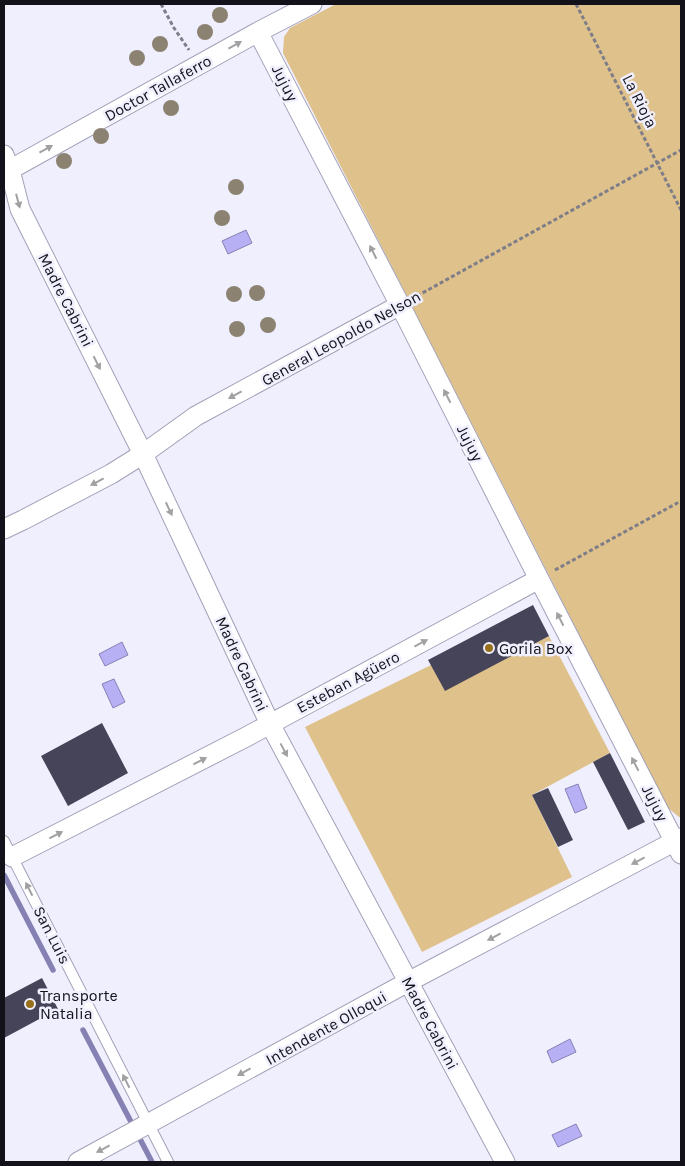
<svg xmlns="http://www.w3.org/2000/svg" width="685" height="1166" font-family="Karla,sans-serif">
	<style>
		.green { fill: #dec18b }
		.water { fill: #b8b0f5; stroke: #8681b3 }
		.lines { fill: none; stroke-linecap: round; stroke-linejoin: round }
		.stream { stroke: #8681b3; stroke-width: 5.5 }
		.building { fill: #464458 }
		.lane-casing { stroke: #a2a1b7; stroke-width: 12 }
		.street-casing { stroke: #a2a1b7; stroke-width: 21 }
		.path { stroke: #7e7d88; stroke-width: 3; stroke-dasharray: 4 2.5; stroke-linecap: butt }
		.lane { stroke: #fff; stroke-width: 10 }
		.street { stroke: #fff; stroke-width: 19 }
		.tree { fill: #8c8272 }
		.oneway { fill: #a1a0a3 }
		.poi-dot { fill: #96701a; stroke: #f0effe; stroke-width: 2 }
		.labels { text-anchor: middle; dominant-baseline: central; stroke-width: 5; stroke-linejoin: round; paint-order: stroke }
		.street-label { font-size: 16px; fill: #13121a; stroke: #f0effe }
		.poi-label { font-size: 16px; fill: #13121a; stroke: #f0effe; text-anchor: start }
	</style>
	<rect width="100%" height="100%" fill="#f0effe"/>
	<path class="green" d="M336,4H681V817H679L667,807L283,53L284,37L290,28Z
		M549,636L610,753L532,795L572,877L422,952L305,727L431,665L445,690Z"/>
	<path class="water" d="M246,230L252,243L228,254L222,241Z
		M122,642L128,655L105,666L99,654Z
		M114,679L125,702L113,708L102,684Z
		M578,784L587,808L575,813L565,789Z
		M570,1039L576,1052L552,1063L547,1051Z
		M576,1124L582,1136L558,1147L552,1135Z"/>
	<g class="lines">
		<path class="stream" d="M4,875L53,970
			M83,1030L152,1162"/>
	</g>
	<path class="building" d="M533,605L549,636L445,691L428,660Z
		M102,723L128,773L68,806L41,756Z
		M610,753L645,822L628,830L593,762Z
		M548,788L573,840L558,847L532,795Z
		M42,978L58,1009L4,1038V998Z"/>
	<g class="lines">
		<defs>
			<path id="lane" d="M4,841L168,1162"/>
			<path id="street" d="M258,32L400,305L539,579L681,854
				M4,155L10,170L20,209L143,454L270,724L505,1162
				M4,173L258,32L312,4
				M4,529L23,520L111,474L143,454L196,416L400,305
				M12,857L246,737L539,579
				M78,1162L408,982L681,838"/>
		</defs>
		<use href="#lane" class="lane-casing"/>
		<use href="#street" class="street-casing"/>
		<path class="path" d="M161,4L174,28L189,50
			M576,4L681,210
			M417,296L681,150
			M555,570L681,501"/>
		<use href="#lane" class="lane"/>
		<use href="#street" class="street"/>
	</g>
	<g class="tree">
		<circle cx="220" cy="15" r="8"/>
		<circle cx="205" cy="32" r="8"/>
		<circle cx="160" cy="44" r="8"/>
		<circle cx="137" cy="58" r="8"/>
		<circle cx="171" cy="108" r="8"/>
		<circle cx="101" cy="136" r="8"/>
		<circle cx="64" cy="161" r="8"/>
		<circle cx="236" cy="187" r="8"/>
		<circle cx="222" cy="218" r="8"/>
		<circle cx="257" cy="293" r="8"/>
		<circle cx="234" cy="294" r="8"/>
		<circle cx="268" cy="325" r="8"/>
		<circle cx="237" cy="329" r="8"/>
	</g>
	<defs><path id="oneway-solid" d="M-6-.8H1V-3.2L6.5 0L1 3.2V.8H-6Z" transform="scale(1.25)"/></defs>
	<g class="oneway">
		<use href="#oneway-solid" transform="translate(235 45) rotate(-29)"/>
		<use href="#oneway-solid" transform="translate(46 149) rotate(-29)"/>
		<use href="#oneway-solid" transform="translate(18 201) rotate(75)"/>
		<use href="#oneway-solid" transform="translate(373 252) rotate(-117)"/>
		<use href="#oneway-solid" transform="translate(97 363) rotate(63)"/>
		<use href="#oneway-solid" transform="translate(235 395) rotate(151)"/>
		<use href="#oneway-solid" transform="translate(447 396) rotate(-117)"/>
		<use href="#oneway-solid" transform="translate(97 482) rotate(152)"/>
		<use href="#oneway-solid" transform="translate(169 509) rotate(65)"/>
		<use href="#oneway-solid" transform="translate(560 619) rotate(-117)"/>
		<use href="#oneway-solid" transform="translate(421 643) rotate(-28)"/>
		<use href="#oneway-solid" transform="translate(284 750) rotate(62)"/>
		<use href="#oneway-solid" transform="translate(200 761) rotate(-27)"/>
		<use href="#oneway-solid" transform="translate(635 764) rotate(-117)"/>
		<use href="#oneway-solid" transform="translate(56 835) rotate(-27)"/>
		<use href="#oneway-solid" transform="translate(638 861) rotate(152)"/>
		<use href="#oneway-solid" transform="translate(29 889) rotate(-117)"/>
		<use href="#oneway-solid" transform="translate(494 937) rotate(152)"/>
		<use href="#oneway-solid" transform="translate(244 1072) rotate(151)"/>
		<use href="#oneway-solid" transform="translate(126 1081) rotate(-117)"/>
		<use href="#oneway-solid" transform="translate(103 1149) rotate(152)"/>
	</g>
	<g class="poi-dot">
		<circle cx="489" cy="648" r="5"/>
		<circle cx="30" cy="1004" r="5"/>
	</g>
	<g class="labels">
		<g class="street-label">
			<text transform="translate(285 83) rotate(63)">Jujuy</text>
			<text transform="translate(158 88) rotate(-29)">Doctor Tallaferro</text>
			<text transform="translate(640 101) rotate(63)">La Rioja</text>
			<text transform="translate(66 300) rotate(63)">Madre Cabrini</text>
			<text transform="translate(341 338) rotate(-29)">General Leopoldo Nelson</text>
			<text transform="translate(470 443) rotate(63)">Jujuy</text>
			<text transform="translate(242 664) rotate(65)">Madre Cabrini</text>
			<text transform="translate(348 682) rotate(-28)">Esteban Agüero</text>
			<text transform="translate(655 803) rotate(63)">Jujuy</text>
			<text transform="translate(52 935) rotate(63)">San Luis</text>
			<text transform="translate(430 1023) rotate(62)">Madre Cabrini</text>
			<text transform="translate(326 1028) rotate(-29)">Intendente Olloqui</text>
		</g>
		<g class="poi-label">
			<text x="499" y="648">Gorila Box</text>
			<text x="40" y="995">Transporte<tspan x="40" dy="18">Natalia</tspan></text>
		</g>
	</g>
	<rect width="685" height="1166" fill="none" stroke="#13121a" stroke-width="10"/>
</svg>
